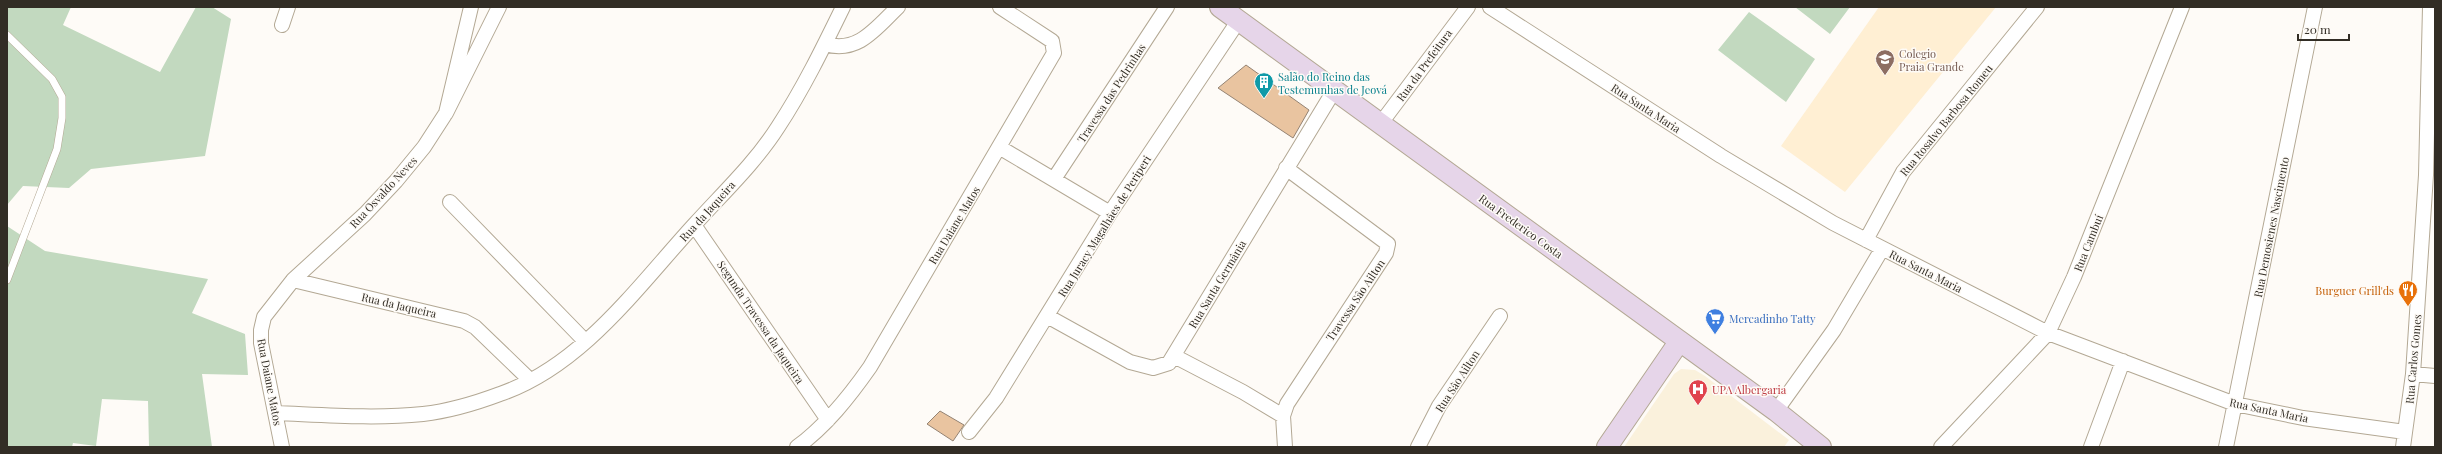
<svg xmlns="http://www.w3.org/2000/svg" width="2442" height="454" font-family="'Playfair Display',serif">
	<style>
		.built { fill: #ffefd3 }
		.medical { fill: #faf1dc }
		.green { fill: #c2d9bf }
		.building { fill: #e9c4a0; stroke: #948373 }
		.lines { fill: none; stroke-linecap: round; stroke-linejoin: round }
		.lane-casing { stroke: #b3a894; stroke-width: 8 }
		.street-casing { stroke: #b3a894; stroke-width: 16 }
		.secondary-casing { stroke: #b3a894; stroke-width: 22 }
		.lane { stroke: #fff; stroke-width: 7 }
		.street { stroke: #fff; stroke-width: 14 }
		.secondary { stroke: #e6d5e9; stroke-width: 20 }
		.labels { text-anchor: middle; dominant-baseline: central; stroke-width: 3; stroke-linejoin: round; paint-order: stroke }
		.education-label { font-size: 11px; fill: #785e54; stroke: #fefbf7; text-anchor: start }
		.street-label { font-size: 11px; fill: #322d25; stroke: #fefbf7 }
		.culture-label { font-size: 11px; fill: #0d838f; stroke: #fefbf7; text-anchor: start }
		.food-label { font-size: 11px; fill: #c56008; stroke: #fefbf7; text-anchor: end }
		.shop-label { font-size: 11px; fill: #366cbe; stroke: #fefbf7; text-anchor: start }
		.health-label { font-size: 11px; fill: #be3a42; stroke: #fefbf7; text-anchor: start }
	</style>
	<rect width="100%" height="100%" fill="#fefbf7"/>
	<path class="built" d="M1879,7H1996L1845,192L1781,146Z"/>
	<path class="medical" d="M1681,369L1695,370L1705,376L1789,440L1784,447H1624L1674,374Z"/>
	<path class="green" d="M7,7H71L63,25L160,72L196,7H212L231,19L205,156L91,169L69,188L23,186L7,205Z
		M1795,7H1850L1830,34Z
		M1749,12L1815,59L1786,102L1718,50Z
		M7,226L45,251L208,279L192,313L245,334L248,375L202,374L212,447H149L148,401L102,399L96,446L73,443L72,447H7Z"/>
	<path class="building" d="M1246,65L1309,110L1293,138L1218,88Z
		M940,411L964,425L953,441L927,424Z"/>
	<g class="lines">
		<defs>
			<path id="lane" d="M7,35L52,79L62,97V118L57,149L7,280"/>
			<path id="street" d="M471,7L446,113L499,7
				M1490,7L1721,156L1833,223L2048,333L2235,404L2303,418L2405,432
				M282,25L288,7
				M825,44C858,54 876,28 898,7
				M1381,123L1468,7
				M999,147L1110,213
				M1054,179L1167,7
				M450,202L585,341
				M694,225L828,420
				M1866,240L1903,172L2037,7
				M293,280L464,321L475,327L530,380
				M1047,316L1130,362L1153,368L1169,363L1335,89
				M1174,356L1243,392L1283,416
				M2413,374L2435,376
				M1776,411L1834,330L1882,249
				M276,413C325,415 375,419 423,414C449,411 476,403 500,394C582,366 638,286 695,224C723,193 755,163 778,127C803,89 823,48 843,7
				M969,432L996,398L1110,213L1239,20
				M282,447L261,343V330L264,317L293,280L365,214L396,181L424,147L446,113
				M797,447C826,426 849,397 870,367L1054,53L1052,41L1000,7
				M1285,447L1283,416L1287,404L1386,253L1388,244L1286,168
				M1418,447L1439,406L1500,316
				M1941,447L2048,333L2074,277L2182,7
				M2091,447L2123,361
				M2226,447L2315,7
				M2403,447L2413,374L2426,175L2430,7"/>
			<path id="secondary" d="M1220,7L1776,411L1821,447
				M1607,447L1679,342"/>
		</defs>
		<use href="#lane" class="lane-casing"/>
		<use href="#street" class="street-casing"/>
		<use href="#secondary" class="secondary-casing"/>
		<use href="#lane" class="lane"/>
		<use href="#street" class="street"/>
		<use href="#secondary" class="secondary"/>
	</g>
	<defs>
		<symbol id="school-pin" viewBox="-11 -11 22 30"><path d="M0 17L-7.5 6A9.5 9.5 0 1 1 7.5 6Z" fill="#8d6e63" stroke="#fefbf7"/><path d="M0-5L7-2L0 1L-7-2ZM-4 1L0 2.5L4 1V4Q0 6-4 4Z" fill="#fff"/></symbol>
		<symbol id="building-pin" viewBox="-11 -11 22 30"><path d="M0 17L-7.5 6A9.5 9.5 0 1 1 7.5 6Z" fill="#0f9aa8" stroke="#fefbf7"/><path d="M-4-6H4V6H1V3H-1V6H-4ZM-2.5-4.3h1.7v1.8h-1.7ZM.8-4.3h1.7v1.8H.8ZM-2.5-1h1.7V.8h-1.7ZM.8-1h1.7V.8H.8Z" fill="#fff"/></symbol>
		<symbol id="restaurant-pin" viewBox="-11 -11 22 30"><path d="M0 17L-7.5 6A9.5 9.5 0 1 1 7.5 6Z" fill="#e8710a" stroke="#fefbf7"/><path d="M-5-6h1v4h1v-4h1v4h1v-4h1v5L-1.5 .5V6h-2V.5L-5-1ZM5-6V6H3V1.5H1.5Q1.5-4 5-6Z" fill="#fff"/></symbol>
		<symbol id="supermarket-pin" viewBox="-11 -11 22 30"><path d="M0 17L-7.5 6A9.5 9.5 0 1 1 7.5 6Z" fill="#3f7fe0" stroke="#fefbf7"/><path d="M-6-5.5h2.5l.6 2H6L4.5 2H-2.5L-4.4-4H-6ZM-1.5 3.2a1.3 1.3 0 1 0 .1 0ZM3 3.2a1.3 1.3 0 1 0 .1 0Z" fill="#fff"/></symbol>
		<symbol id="hospital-pin" viewBox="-11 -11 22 30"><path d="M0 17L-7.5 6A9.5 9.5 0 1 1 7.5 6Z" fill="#e0444e" stroke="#fefbf7"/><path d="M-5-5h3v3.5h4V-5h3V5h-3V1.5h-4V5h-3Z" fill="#fff"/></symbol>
	</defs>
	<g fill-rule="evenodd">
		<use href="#school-pin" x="1874" y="48" width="22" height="30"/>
		<use href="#building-pin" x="1253" y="71" width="22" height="30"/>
		<use href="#restaurant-pin" x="2397" y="279" width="22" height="30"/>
		<use href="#supermarket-pin" x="1704" y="307" width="22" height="30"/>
		<use href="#hospital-pin" x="1687" y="378" width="22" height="30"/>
	</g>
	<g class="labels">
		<g class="education-label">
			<text x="1899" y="53">Colegio<tspan x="1899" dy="13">Praia Grande</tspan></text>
		</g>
		<g class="street-label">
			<text transform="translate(1424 65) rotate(-54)">Rua da Prefeitura</text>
			<text transform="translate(1111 93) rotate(-57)">Travessa das Pedrinhas</text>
			<text transform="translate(1646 108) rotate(33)">Rua Santa Maria</text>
			<text transform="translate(1946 120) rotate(-51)">Rua Rosalvo Barbosa Romeu</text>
			<text transform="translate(383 192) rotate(-47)">Rua Osvaldo Neves</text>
			<text transform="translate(707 211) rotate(-48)">Rua da Jaqueira</text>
			<text transform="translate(954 225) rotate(-59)">Rua Daiane Matos</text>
			<text transform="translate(1104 226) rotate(-58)">Rua Juracy Magalhâes de Periperi</text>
			<text transform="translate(1521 226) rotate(36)">Rua Frederico Costa</text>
			<text transform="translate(2271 227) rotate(-79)">Rua Demosienes Nascimento</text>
			<text transform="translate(2088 243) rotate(-68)">Rua Cambuí</text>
			<text transform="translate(1926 271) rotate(27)">Rua Santa Maria</text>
			<text transform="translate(1217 284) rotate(-59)">Rua Santa Germânia</text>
			<text transform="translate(1355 300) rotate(-56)">Travessa Sâo Ailton</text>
			<text transform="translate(399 305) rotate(13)">Rua da Jaqueira</text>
			<text transform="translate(761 322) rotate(56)">Segunda Travessa da Jaqueira</text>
			<text transform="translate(2413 359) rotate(-85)">Rua Carlos Gomes</text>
			<text transform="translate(1457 381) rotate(-57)">Rua Sâo Ailton</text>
			<text transform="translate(270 382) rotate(79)">Rua Daiane Matos</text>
			<text transform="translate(2269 410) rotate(12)">Rua Santa Maria</text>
		</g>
		<g class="culture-label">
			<text x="1278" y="76">Salão do Reino das<tspan x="1278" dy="13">Testemunhas de Jeová</tspan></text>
		</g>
		<g class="food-label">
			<text x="2394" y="290">Burguer Grill'ds</text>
		</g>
		<g class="shop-label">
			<text x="1729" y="318">Mercadinho Tatty</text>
		</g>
		<g class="health-label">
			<text x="1712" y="389">UPA Albergaria</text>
		</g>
	</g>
	<rect width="2442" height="454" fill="none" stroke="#322d25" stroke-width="16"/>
	<path d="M2298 34v6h51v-6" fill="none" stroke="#322d25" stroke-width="2"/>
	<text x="2304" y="34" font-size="12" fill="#322d25" stroke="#fefbf7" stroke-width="3" paint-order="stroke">20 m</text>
</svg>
